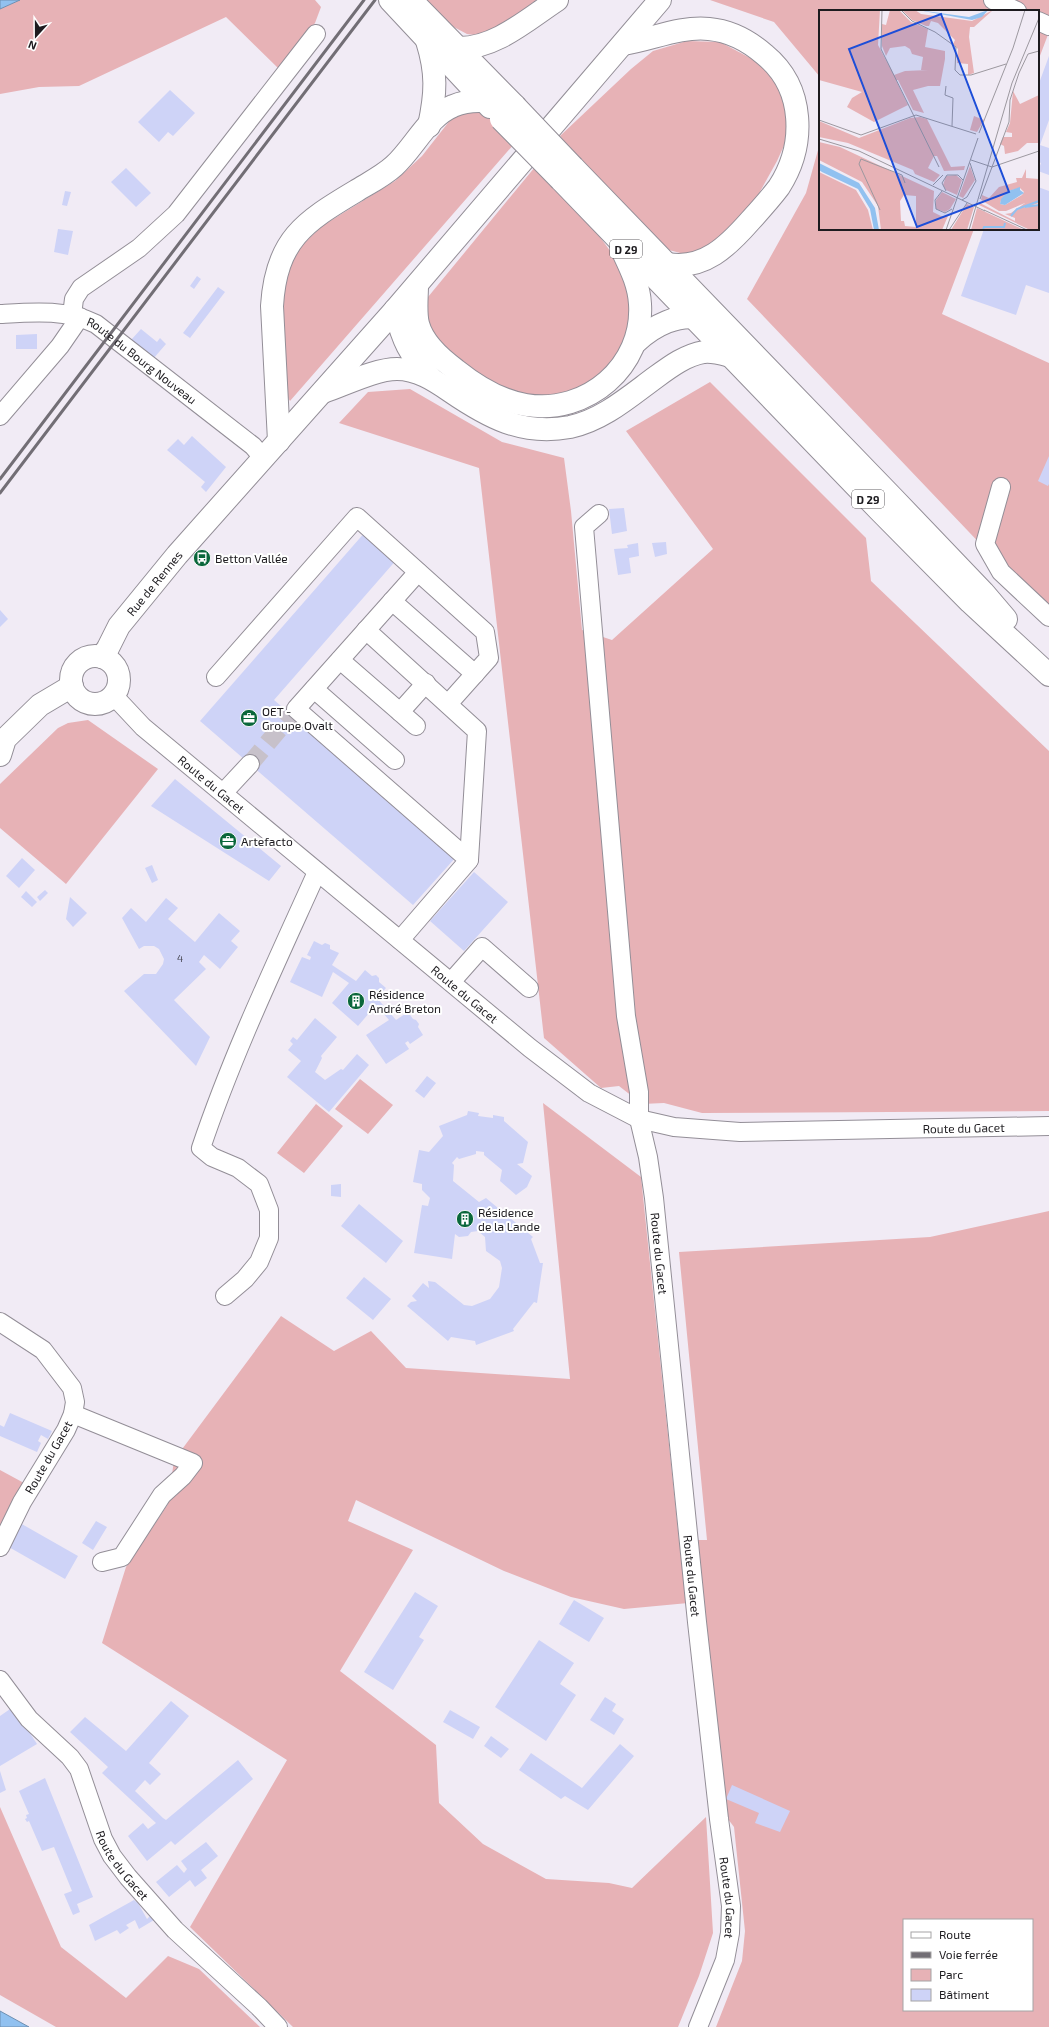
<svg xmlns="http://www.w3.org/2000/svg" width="1049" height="2027" font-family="'Exo 2',sans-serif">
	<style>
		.green { fill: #e7b2b6; fill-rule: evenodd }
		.water { fill: #91c1f0; stroke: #6e8fb1 }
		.building { fill: #ced3f7 }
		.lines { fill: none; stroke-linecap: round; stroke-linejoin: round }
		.minor-tunnel { stroke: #c7c1ca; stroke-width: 18; stroke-dasharray: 18 9; stroke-linecap: butt }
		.minor-casing { stroke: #938e97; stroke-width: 20 }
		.major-casing { stroke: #938e97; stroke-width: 24 }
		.minor { stroke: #fff; stroke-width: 18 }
		.major { stroke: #fff; stroke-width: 22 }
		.rail { stroke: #726e75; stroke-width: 3 }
		.major-bridge-casing { stroke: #938e97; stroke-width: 24; stroke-linecap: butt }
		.major-bridge { stroke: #fff; stroke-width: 22 }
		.labels { text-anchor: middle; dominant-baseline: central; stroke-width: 4; stroke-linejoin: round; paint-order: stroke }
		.number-label { font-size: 10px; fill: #494955 }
		.shield { fill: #fff; stroke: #615f62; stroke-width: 1 }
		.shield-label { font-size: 11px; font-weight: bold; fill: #1d1b1f }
		.street-label { font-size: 12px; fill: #1d1b1f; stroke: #fff }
		.poi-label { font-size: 12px; fill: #1d1b1f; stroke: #fff; text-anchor: start }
		.inset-river { fill: none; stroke: #91c1f0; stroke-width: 2 }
		.inset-road { fill: none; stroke: #9c989f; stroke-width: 1 }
		.view { fill: #1d4ed8; fill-opacity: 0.15; stroke: #1d4ed8; stroke-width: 2 }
		.inset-edge { fill: none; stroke: #1d1b1f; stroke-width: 2 }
	</style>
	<rect width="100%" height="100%" fill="#f1ebf5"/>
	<path class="green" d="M20,0H315L321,7L315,23L279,69L226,17L79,86L39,87L0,94V9Z
		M425,0H536L512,20L482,36L467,34L450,25Z
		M710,0H1049V32L1038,61V11H820V77L774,22Z
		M687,41L720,42L754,60L777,82L788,110L786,141L777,161L757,197L723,235L699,252L684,254L669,250L576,156L560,136L631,69L653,51Z
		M474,111L488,115L514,144L290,401L287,396L281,311L284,276L302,245L322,226L395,181L422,156L455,114Z
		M820,143V229H974L942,314L1049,363V616L747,299L806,193Z
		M535,167L592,226L616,259L631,287L630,323L621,352L601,378L571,395L536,399L503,388L463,365L439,342L425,322L428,297Z
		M710,382L866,538L871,581L1049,751V1111L702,1113L664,1103L642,1104L619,1086L601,1088L544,1038L479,468L339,423L368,392L410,389L502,442L564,458L571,511L582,630L612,640L713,549L626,431Z
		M88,720L158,769L66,884L0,828V784L58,728L68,723Z
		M360,1079L393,1105L368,1134L335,1109Z
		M543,1103L641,1177L679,1540H707L679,1252L930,1237L1049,1211V2027H716L742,1961L745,1931L734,1827L722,1811L699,1602L624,1609L571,1597L504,1571L356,1500L348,1521L413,1550L340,1671L436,1745L439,1803L483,1844L546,1879L609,1883L632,1888L706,1817L713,1933L699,1976L678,2027H293L190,1927L287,1760L102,1643L126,1567L168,1504L174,1460L281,1316L334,1351L371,1331L406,1368L570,1379ZM904,1920H1032V2010H904Z
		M316,1104L343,1126L304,1173L277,1153Z
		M0,1470L24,1483L0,1526Z
		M0,1807L61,1947L126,1998L168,1956L199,1969L260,2027H56L0,1995Z"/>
	<path class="water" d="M0,0H20L0,9Z
		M0,2011L29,2027H0Z"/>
	<path class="building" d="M1049,56V120L1040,145L1049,148V175L1038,171L1041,163L1038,162V86Z
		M170,90L195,113L173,136L168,132L159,142L138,122Z
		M126,168L151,193L136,207L111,182Z
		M1038,187L1049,191V293L1026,285L1016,315L961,296L984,229H1038Z
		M65,191L71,192L67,206L62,205Z
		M58,229L73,231L68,255L54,252Z
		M197,276L201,279L194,289L190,286Z
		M218,287L225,292L190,338L183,333Z
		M141,329L157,342L160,338L166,344L153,359L131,340Z
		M37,334V349H16V335Z
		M192,436L226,467L206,492L201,487L205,482L167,450L178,439L184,445Z
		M1049,456V484L1048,486L1038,481Z
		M624,508L627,531L612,534L609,509Z
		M366,531L398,558L274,700L456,857L413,905L200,721Z
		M666,542L667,554L655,557L652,543Z
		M638,543L639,556L629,558L631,573L618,575L614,549L628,548L627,545Z
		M0,610L8,619L0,627Z
		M175,779L281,866L269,881L151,806Z
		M22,858L35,870L19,888L6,876Z
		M152,865L158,880L152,883L145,868Z
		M474,872L508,902L464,951L430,921Z
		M45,890L48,893L40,901L37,897Z
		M26,891L37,902L32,907L21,897Z
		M70,897L87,913L73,927L66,919Z
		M166,898L178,908L168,919L195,942L219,913L240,931L231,941L238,947L220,969L204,955L199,962L206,969L174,1000L210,1037L196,1066L124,991L144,974H156L163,964L164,959L159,949L154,946H144L139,949L122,918L131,908L146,922Z
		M314,941L322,945L325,943L330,945V949L339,953L332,965L356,981L365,970L372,976L376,975L379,978V982L386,988L377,998L396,1020L408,1012L413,1019L416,1020L419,1024L418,1027L423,1035L410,1044L408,1041L405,1043L409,1049L386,1064L366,1035L389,1020L376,1005L358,1026L332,1003L349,983L333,972L322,997L290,982L302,957L310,960L311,957L307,955Z
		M315,1018L337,1037L321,1056L322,1058L315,1072L325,1080L341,1069L343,1070L357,1054L369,1065L329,1112L287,1077L301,1061L288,1050L293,1044L290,1041L293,1037L297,1040Z
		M427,1076L436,1083L424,1098L415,1091Z
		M468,1111L479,1113L478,1116L493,1118V1115L504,1117V1121L528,1142L523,1163L517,1164L532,1176L527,1187L516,1195L500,1181L502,1170L484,1155V1152L476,1151V1154L459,1159L457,1157L452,1163L454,1165L453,1181L479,1202L486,1198L533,1237L531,1239L540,1263H543L537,1303L534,1302L513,1329L514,1331L476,1345L475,1341L451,1337L448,1341L407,1306L411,1302L417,1301L412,1296L423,1283L429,1288L428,1281L435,1282L464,1305L472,1306L490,1299L499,1287L502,1268L500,1261L486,1251L485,1237L478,1231L471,1232L468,1236L459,1237L455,1234L452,1259L414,1253L422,1205L428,1206L430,1198L422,1190V1184L413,1182L419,1150L429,1152L443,1136L439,1126L467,1115Z
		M341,1184V1197L331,1196V1185Z
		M359,1204L403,1241L386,1263L341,1226Z
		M364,1277L391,1299L373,1320L346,1298Z
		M10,1413L52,1431L48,1439L41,1435L38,1441L41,1443L37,1452L0,1436V1425L4,1427Z
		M96,1521L107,1527L93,1550L82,1543Z
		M20,1523L78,1556L65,1579L7,1546Z
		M415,1592L438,1606L419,1637L424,1640L393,1690L364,1672Z
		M574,1600L604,1618L589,1642L559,1624Z
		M539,1640L574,1663L560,1684L576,1695L546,1741L495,1707Z
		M605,1697L616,1704L612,1711L624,1719L614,1735L590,1720Z
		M171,1701L189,1716L149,1763L161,1774L150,1785L145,1780L135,1791L163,1818L166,1820L238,1760L253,1779L175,1845L171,1841L147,1861L128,1836L143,1823L148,1829L156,1823L102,1773L108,1767L70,1732L85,1717L126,1751Z
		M13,1707L37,1744L0,1766V1716Z
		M450,1710L480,1727L473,1739L443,1722Z
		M491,1736L509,1749L501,1758L484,1746Z
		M620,1744L634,1756L588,1810L565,1796L561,1799L519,1770L531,1753L582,1788Z
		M0,1771L6,1790L0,1793Z
		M45,1778L93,1897L77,1904L80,1912L73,1915L64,1894L72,1891L54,1847L42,1851L29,1821L27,1822L25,1819L27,1818L26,1815L29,1814L19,1791Z
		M732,1785L790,1811L780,1832L755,1823L759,1813L726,1799Z
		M206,1842L218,1856L201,1870L207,1878L195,1887L190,1880L169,1897L156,1882L177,1865L184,1873L187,1869L181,1861Z
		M134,1900L138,1903L147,1919L150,1916L154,1920L139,1929L135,1920L126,1925L129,1928L120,1934L117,1930L95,1941L89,1925Z"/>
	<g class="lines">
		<path class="minor-tunnel" d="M250,764L291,715"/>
		<defs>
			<g id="minor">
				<path d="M993,0L1017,11"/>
				<path d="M1038,21L1049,26"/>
				<path id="s1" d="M0,314C33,312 66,309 96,324L253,446L264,459"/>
				<path d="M72,315L74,299L81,288L139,248L176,214L316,34"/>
				<path d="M0,416L60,346L80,317"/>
				<path d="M1001,487L985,544L1001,572L1049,617"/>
				<path id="s2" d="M599,514L584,527L626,1016L639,1092V1119L648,1157L654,1198L697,1622L719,1819L731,1906L730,1933L725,1960L698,2027"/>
				<path d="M392,601L475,674"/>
				<path d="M366,630L477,731L469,860"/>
				<path d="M340,660L400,712L426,683"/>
				<path d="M216,677L357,517L485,632L489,658L448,704"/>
				<path d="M314,689L395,760"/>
				<path id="s3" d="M113,695L143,727L530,1048L589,1093L639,1119L674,1127L740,1132L1049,1126"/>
				<path d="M400,712L416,726"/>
				<path d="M223,793L250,764"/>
				<path d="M400,940L469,860L296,709L418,572"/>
				<path d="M451,982L482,947L529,988"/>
				<path d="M225,1296L245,1279L259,1262L269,1238V1210L259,1184L238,1168L212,1157L201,1148C233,1053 276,963 317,872"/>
				<path d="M0,1322L43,1350L72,1388L75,1402L73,1414L66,1430L22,1502L0,1547"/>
				<path d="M73,1414L193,1463L183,1476L162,1495L122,1557L102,1562"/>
				<path id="s4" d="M0,1680L29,1719L70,1757L79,1769L103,1839L112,1856L128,1877L175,1930L259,2007L278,2027"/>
			</g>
			<g id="major">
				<path d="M390,0L490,107"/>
				<path d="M411,0L515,106"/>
				<path d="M427,41C437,73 436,93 429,126"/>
				<path d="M623,44C651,40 679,26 709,29C731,31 749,41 765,55C805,88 806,145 779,187C770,199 760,210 750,221C728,246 704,270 668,264"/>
				<path d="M458,48C495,49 528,19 557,0"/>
				<path d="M573,167L893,498L983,592L1006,619"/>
				<path d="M561,180L879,510L970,602L1049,675"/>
				<path d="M417,285C417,297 415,312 418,324C423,343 441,359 456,370C476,386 501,401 526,405C587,415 644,366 640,304C639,285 631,269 623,252"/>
				<path d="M395,310C403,341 409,353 430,377"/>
				<path d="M636,342C653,326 679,312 703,319"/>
				<path d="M323,392C344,385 375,369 397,369C417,369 434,380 450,391C488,417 522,436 570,427C603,420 630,396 656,377C671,366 686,355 704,352C713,351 723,354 731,356"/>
				<path d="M279,441L272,306C276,240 304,222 356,191C369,183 383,176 394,166C414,148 428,116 453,106C474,97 494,102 515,106"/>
				<circle cx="95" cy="680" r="24"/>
				<path id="s5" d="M102,657L108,648L119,626L177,555L395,310L660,0"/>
				<path d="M0,755L5,739L40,705L72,686"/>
			</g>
		</defs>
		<use href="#minor" class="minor-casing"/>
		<use href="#major" class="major-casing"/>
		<use href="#minor" class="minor"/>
		<use href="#major" class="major"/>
		<path class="rail" d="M0,479L364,0
			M0,493L375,0"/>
		<defs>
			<path id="major-bridge" d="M515,106L573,167
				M501,119L561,180"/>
		</defs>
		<use href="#major-bridge" class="major-bridge-casing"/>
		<use href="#major-bridge" class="major-bridge"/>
	</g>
	<defs>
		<symbol id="bus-disc" viewBox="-11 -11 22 22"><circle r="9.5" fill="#0a673b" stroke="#fff"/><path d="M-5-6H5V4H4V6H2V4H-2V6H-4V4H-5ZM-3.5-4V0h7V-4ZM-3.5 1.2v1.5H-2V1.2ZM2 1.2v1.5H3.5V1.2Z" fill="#fff"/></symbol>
		<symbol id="office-disc" viewBox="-11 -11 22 22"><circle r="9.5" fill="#0a673b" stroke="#fff"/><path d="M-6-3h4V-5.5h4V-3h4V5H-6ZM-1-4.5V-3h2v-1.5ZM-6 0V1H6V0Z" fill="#fff"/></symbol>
		<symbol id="building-disc" viewBox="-11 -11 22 22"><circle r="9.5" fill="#0a673b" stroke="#fff"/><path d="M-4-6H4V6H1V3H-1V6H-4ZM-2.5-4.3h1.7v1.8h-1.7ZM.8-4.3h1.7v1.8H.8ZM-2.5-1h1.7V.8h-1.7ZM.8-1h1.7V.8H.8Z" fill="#fff"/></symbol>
	</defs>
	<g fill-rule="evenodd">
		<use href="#bus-disc" x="192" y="548" width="20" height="20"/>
		<use href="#office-disc" x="239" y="708" width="20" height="20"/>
		<use href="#office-disc" x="218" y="831" width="20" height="20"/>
		<use href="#building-disc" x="346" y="991" width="20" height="20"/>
		<use href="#building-disc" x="455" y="1209" width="20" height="20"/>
	</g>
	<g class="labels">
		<g class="number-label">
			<text x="180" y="958">4</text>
		</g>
		<g class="shield">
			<rect x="610" y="240" width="32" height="18" rx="3"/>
			<rect x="852" y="490" width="32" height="18" rx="3"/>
		</g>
		<g class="shield-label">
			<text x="626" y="249">D 29</text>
			<text x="868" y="499">D 29</text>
		</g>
		<g class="street-label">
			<text stroke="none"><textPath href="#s1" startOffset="156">Route du Bourg Nouveau</textPath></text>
			<text stroke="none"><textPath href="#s5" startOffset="91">Rue de Rennes</textPath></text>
			<text stroke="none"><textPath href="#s3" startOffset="133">Route du Gacet</textPath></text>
			<text stroke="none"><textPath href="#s3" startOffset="462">Route du Gacet</textPath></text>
			<text stroke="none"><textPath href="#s3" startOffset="1003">Route du Gacet</textPath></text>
			<text stroke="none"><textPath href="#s2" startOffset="751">Route du Gacet</textPath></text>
			<text transform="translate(48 1457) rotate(-60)">Route du Gacet</text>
			<text stroke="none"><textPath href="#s2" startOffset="1075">Route du Gacet</textPath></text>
			<text stroke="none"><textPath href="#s4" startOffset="226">Route du Gacet</textPath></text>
			<text stroke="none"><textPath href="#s2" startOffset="1399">Route du Gacet</textPath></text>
		</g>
		<g class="poi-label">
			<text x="215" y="558">Betton Vallée</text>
			<text x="262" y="711">OET -<tspan x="262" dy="14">Groupe Ovalt</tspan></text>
			<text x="241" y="841">Artefacto</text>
			<text x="369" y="994">Résidence<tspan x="369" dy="14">André Breton</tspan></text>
			<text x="478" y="1212">Résidence<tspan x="478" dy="14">de la Lande</tspan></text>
		</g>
	</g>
	<g transform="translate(819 10)">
		<rect width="220" height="220" fill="#f1ebf5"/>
		<path d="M0,0H61L59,35L75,65L86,61L109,60H102L104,47L93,44L91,39L86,36L71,38L67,46L63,36V14L67,15L71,0H80L92,12L109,19L106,37L126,41V49L121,76H109L94,80L105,103L94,100L79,70H77L89,95L55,112L28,97L33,88L43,82L0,70ZM83,0H96L102,4L153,11L174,0L155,17H151L150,27L155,63L149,65V54L138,53L139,39L134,34L136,30L119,13L112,11L110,16H107L93,10ZM194,81L201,94L220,85V133H208L199,141L186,144L185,136L181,134L184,127H193V123L187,122L191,113ZM155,106L165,110L158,122L151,120ZM101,107L108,109L132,157L146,156L145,160L125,161L118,146H115L109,158L121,165L115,172L96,164L94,160L29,133L0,127V111L40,128L91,108ZM0,132L21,137L115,181L114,202L122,206H129L123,220H62L59,196L43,172L0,150ZM85,185L97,186V217L86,216L85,211H82L81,191ZM151,156L156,170L144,188L140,186ZM207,159V168L220,169V193L205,198L220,195V220H211L160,195L161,193L196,211V208L186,204L192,203L206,193L187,201H180L162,190L163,185L170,188L180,177L198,172L197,168H203ZM201,178L205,182L203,185L186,195L181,194L182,190L189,181ZM0,162L37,180L49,200L54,220H0ZM137,165L143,170L138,185L127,180L124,175L127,166ZM123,182L137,189L131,199L126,202L117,199V190ZM148,194L155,197L148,220H132ZM158,198L205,220H152Z" fill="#e7b2b6" fill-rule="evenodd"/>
		<path d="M99,0L150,7L169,0L163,7L153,10ZM0,153L40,173L56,198L60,220H55L51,199L39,179L3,162L0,160ZM201,177V180L205,183L186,195L181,194L182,189L189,181Z" fill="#91c1f0"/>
		<path class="inset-river" d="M206,197L220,195M192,206L198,199L220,191M164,220L165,217H185L186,213"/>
		<path class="inset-road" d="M63,0L62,39L120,157M82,0L93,11L116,22L137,37L136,60L141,65H152L187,54M127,76L126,85L134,88L133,116M0,110L42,125L97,105L157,124M160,123L194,38L206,0M0,129L40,141L166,201M152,150L173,157L220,141M173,157L190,112L191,90L200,63L209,44L220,41M114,175L124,165M123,181L116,190L117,199L126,203L133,199M127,181L123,173L128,165H139L144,170M161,189L173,157M143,190L148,187L157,171L151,153M61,200L40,154L42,149L83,165L86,173M165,200L208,220M127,220L159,128M130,220L148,193M150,220L193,73L220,8"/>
		<path class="view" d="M122,4L190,182L98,217L30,39Z"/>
		<rect width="220" height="220" class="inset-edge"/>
	</g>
	<rect x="903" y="1919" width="130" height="92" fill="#ffffff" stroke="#a5a4a5"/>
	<rect x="911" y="1932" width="20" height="6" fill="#ffffff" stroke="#a5a4a5"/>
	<text x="939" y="1939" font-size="12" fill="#1d1b1f">Route</text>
	<rect x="911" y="1952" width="20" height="6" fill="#726e75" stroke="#a5a4a5"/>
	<text x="939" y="1959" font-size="12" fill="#1d1b1f">Voie ferrée</text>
	<rect x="911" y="1969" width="20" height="12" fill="#e7b2b6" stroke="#a5a4a5"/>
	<text x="939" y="1979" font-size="12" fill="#1d1b1f">Parc</text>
	<rect x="911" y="1989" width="20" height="12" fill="#ced3f7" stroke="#a5a4a5"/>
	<text x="939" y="1999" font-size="12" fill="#1d1b1f">Bâtiment</text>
	<g transform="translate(36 36) rotate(201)" stroke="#ffffff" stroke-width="3" paint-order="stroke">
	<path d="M0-3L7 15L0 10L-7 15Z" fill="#1d1b1f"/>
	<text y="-6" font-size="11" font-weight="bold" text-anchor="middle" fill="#1d1b1f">N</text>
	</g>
</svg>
